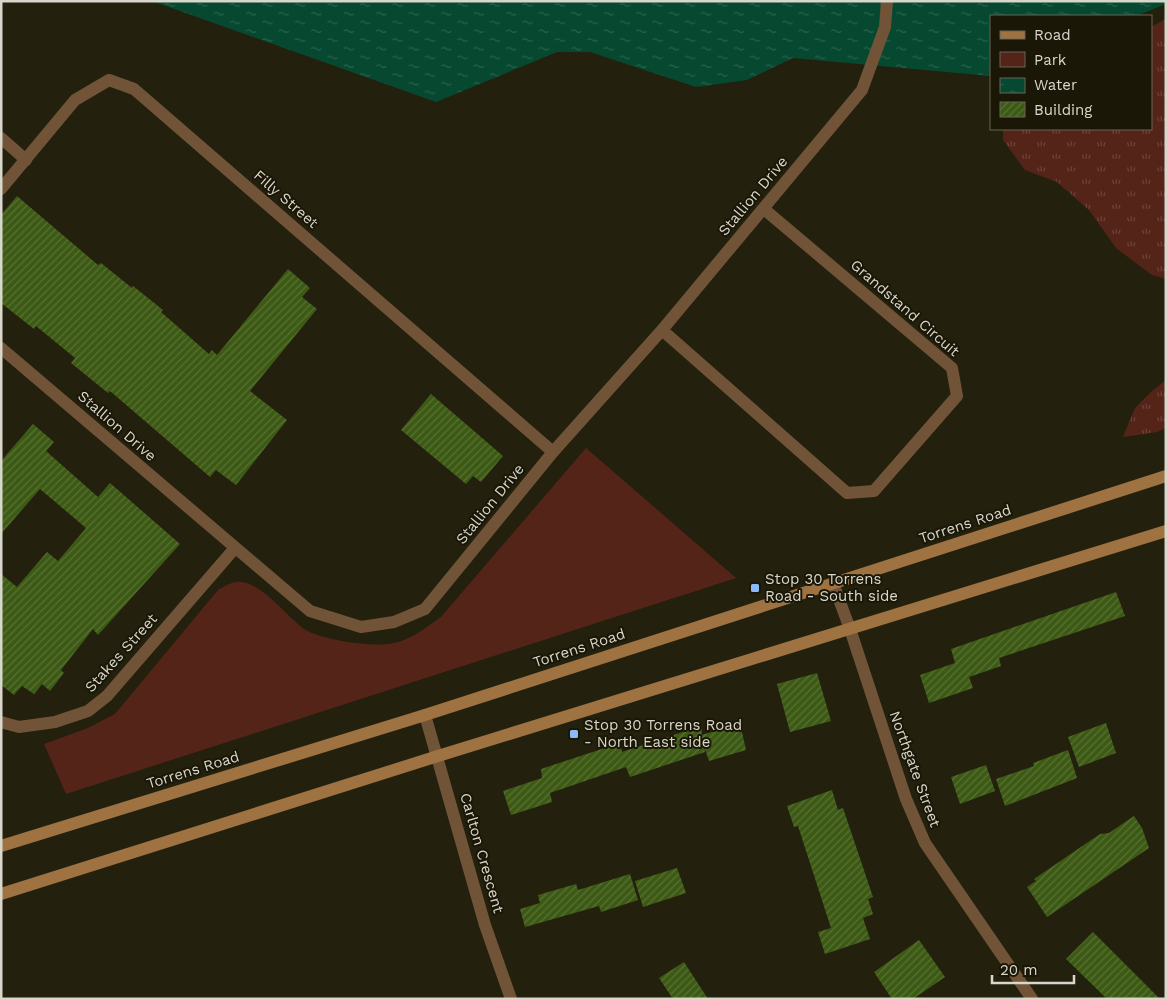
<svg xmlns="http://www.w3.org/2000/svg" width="1167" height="1000" font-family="'Work Sans',sans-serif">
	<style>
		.grass { fill: url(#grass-tufts) }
		.green { fill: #552419 }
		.water { fill: url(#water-ripples) }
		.building { fill: url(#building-hatch) }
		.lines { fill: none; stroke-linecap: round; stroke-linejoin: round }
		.lane { stroke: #715438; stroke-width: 12 }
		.street { stroke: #715438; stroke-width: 12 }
		.secondary { stroke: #9f7242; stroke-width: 12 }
		.poi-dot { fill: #8bb9fc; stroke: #1a1706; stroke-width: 2 }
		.labels { text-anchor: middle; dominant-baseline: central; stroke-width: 4; stroke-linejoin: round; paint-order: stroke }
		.street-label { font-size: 15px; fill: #d9d7cc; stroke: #1a1706 }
		.poi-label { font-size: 15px; fill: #d9d7cc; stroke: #1a1706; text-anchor: start }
	</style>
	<defs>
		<pattern id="grass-tufts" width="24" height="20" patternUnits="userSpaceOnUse" patternTransform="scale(1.25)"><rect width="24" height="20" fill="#552419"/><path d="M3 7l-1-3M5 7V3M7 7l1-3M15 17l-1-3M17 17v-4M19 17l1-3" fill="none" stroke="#6d4339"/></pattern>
		<pattern id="water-ripples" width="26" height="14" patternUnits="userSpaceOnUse" patternTransform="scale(1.25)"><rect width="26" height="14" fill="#064930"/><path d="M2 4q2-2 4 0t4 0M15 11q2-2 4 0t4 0" fill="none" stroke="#2a624d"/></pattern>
		<pattern id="building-hatch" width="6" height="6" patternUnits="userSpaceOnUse" patternTransform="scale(1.25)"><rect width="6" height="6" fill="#3d5a15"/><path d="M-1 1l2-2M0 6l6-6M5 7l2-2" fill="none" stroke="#587136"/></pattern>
	</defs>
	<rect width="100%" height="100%" fill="#24200e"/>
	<path class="grass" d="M1166,19V279L1152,275L1116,248L1089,210L1057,182L1025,170L1003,140V129H1151V27Z
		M1166,380V428L1157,432L1123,437L1135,408L1152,391Z"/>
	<path class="green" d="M586,448L736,578L66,794L44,744L88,728L115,714L218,590C223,587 230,583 236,582C259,579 286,616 304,629C321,640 375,648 394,643C412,639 427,627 441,617Z"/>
	<path class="water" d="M152,1H1166V4L1136,16H991V76L793,58L747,80L696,87L590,52H557L436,102Z"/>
	<path class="building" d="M17,196L98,265L101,263L132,288L133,286L163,310L161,312L209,354L212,350L217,355L288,269L310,288L302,297L317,309L250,391L287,420L236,485L216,470L210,477L110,391L108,393L71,363L75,358L36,326L34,329L1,303V215Z
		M431,394L503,456L481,482L473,476L466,484L401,430Z
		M33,424L54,442L46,451L98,497L110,483L180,544L98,635L93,629L61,670L64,673L50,691L42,684L34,694L22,686L14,695L1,685V574L17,587L47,552L58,561L86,528L40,489L1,534V461Z
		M1116,592L1125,616L999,658L1001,666L969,677L973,688L929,703L920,675L955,663L951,649Z
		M817,673L831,721L790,732L777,684Z
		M740,723L746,750L709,761L704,746L705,752L630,777L624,762L626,767L550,793L552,802L511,815L503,791L542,778L541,769L620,743L622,752L701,726L702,735Z
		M1106,723L1116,753L1079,767L1068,737Z
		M1068,750L1077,778L1005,806L996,779L1034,766L1033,763Z
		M986,765L995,791L960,804L951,777Z
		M832,790L838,810L843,808L873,897L868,899L873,914L863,918L870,939L825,954L818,932L831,928L798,826L794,827L787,806Z
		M1134,816L1142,828L1149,848L1047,917L1027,887L1036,881L1034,879L1100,834L1109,833Z
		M677,868L686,893L643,907L635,881Z
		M630,874L638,900L601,912L599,906L525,927L520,909L540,903L538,895L576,884L578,890Z
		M1093,932L1160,999H1107L1066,959Z
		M919,940L945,977L913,999H892L874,972Z
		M684,962L708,999H673L659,978Z"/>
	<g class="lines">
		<path class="lane" d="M1,138L26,160"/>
		<path class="street" d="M1,189L75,100L109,80L134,89L553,452
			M662,330L847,493L874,491L957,396L952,368L764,209
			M1,348L310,611L361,627L394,622L425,609L553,452L662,330L862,90L885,27L887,1
			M833,583L850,629L906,799L925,843L1032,999
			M425,715L485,925L511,999
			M1,722L19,727L55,722L88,711L107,696L235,548"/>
		<path class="secondary" d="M1,846L425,715L1166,476
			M1,894L438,756L1166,531"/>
	</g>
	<g class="poi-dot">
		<rect x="750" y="583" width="10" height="10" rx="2.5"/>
		<rect x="569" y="729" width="10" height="10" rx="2.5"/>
	</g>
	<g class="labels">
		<g class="street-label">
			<text transform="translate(753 196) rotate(-50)">Stallion Drive</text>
			<text transform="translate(286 199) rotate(41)">Filly Street</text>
			<text transform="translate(905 308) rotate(41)">Grandstand Circuit</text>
			<text transform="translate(117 426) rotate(41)">Stallion Drive</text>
			<text transform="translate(490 504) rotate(-51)">Stallion Drive</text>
			<text transform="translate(965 524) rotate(-18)">Torrens Road</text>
			<text transform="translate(579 648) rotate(-18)">Torrens Road</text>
			<text transform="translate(121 653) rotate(-48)">Stakes Street</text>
			<text transform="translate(915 769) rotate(70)">Northgate Street</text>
			<text transform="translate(193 770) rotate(-17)">Torrens Road</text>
			<text transform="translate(482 853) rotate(74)">Carlton Crescent</text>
		</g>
		<g class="poi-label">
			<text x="765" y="579">Stop 30 Torrens<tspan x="765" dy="17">Road - South side</tspan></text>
			<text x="584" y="725">Stop 30 Torrens Road<tspan x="584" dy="17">- North East side</tspan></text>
		</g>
	</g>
	<rect width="1167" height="1000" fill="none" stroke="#d9d7cc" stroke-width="5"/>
	<rect x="990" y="15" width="162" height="115" fill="#1a1706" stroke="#666455"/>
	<rect x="1000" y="31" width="25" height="8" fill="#9f7242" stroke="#666455"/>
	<text x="1034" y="40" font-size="15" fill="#d9d7cc">Road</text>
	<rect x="1000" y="52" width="25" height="15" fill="#552419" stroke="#666455"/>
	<text x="1034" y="65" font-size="15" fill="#d9d7cc">Park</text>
	<rect x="1000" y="78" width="25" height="15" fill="url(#water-ripples)" stroke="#666455"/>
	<text x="1034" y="90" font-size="15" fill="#d9d7cc">Water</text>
	<rect x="1000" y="102" width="25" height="15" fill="url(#building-hatch)" stroke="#666455"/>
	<text x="1034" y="115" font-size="15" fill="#d9d7cc">Building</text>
	<path d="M992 975v8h82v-8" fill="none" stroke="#d9d7cc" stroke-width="2.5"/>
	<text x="1000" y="975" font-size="15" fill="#d9d7cc" stroke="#1a1706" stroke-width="4" paint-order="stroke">20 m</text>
</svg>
